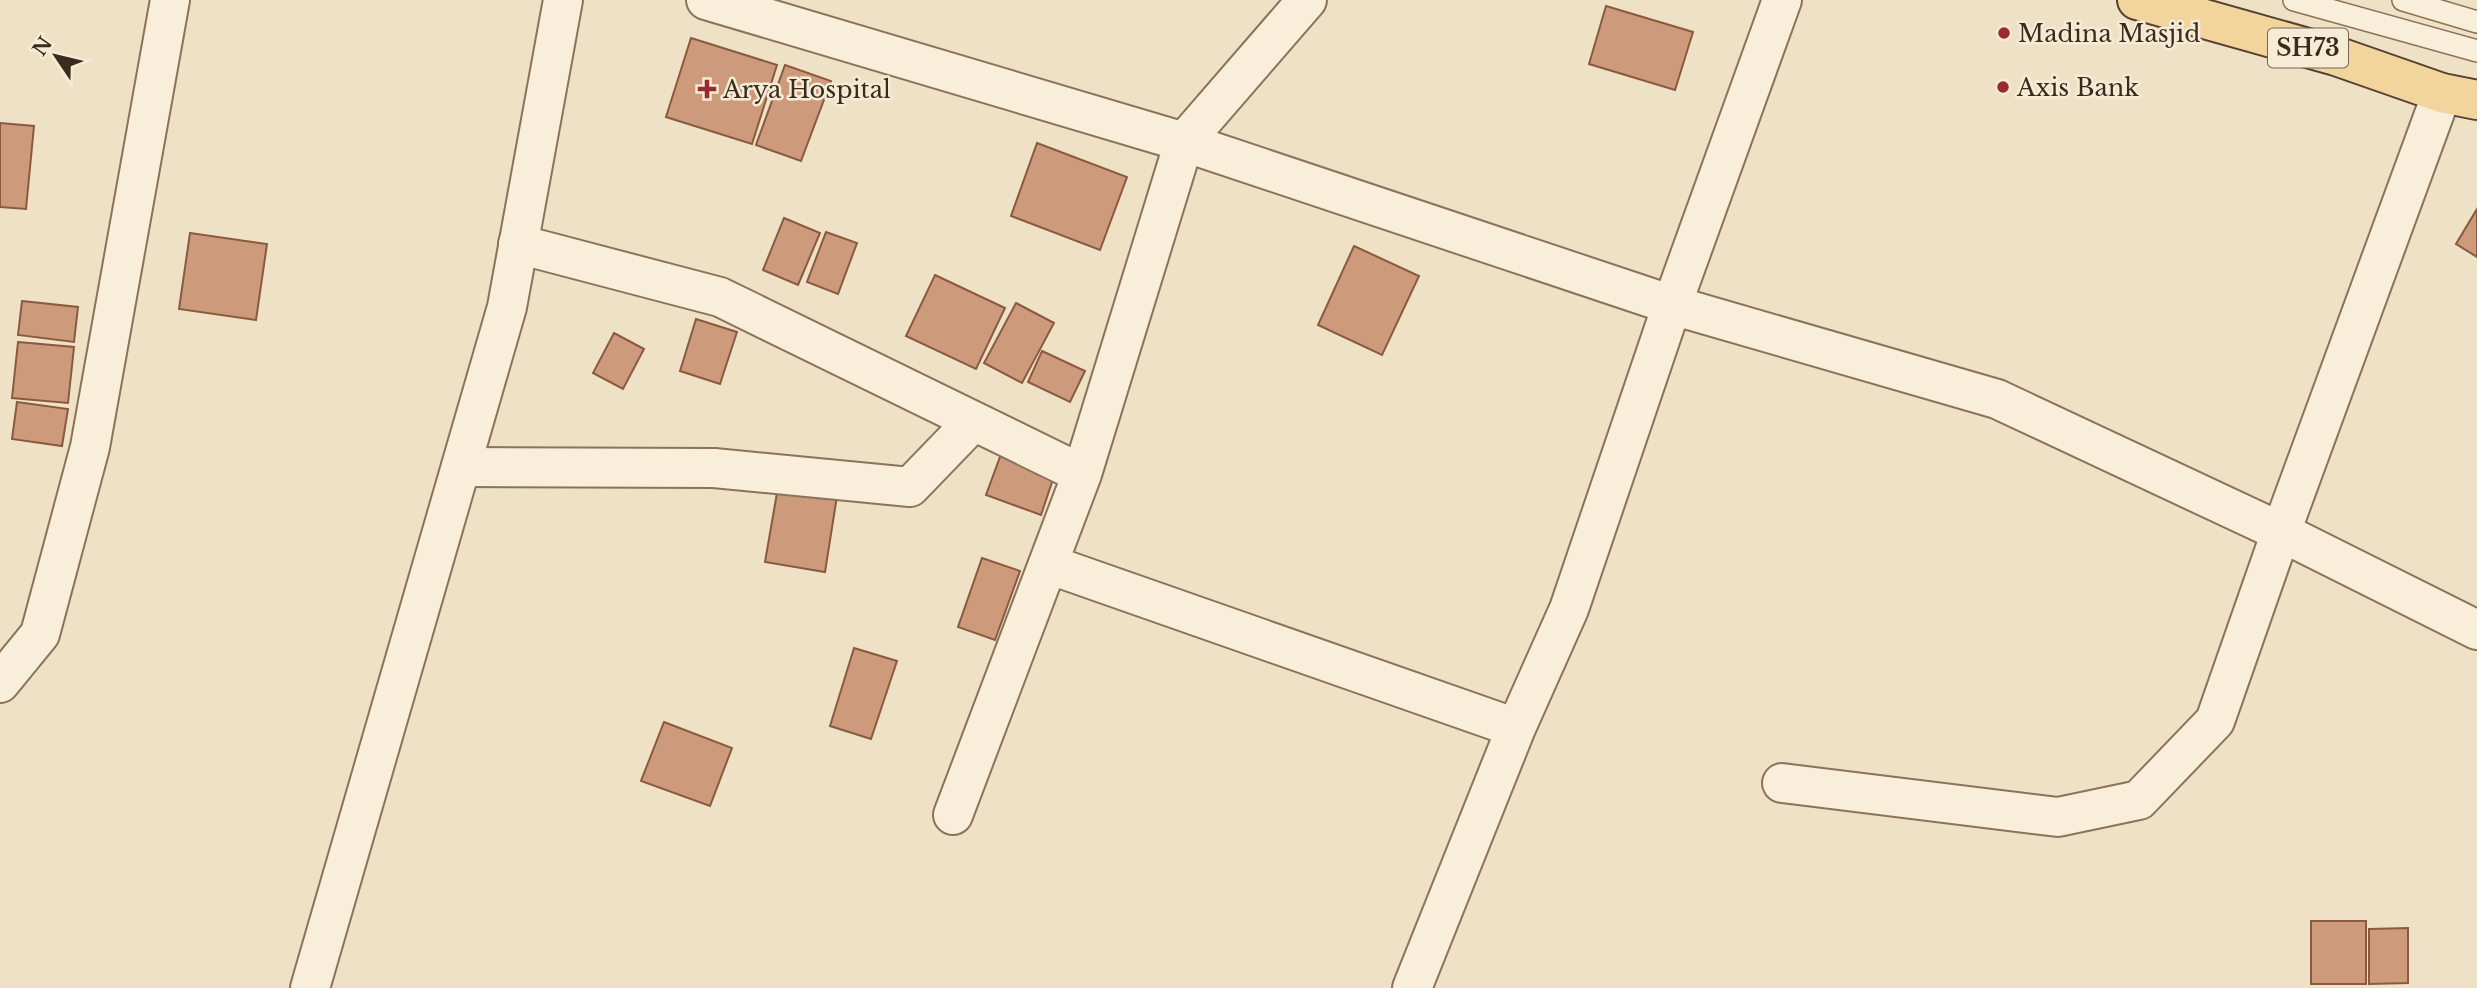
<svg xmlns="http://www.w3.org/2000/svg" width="2477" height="988" font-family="'Libre Baskerville',serif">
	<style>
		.building { fill: #cd9a7b; stroke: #8a5a40; stroke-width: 2 }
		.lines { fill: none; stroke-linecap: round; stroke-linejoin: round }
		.service-casing { stroke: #8a725b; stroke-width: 24 }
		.minor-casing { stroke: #8a725b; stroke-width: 42 }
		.tertiary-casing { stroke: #8a725b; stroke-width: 42 }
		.primary-casing { stroke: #58402f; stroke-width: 42 }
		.service { stroke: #f9eed9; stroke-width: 21 }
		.minor { stroke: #f9eed9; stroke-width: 38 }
		.tertiary { stroke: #f9eed9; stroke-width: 38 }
		.primary { stroke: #f2d49d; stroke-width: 38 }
		.poi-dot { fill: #9a2a2f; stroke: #f6ebd5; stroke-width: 2.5 }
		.labels { text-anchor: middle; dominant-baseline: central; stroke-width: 5; stroke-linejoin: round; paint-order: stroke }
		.shield { fill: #f6ebd5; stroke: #726556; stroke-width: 2 }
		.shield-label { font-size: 23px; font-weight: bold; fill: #3a2b1f }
		.poi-label { font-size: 24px; fill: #3a2b1f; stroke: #f6ebd5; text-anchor: start }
	</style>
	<rect width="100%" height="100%" fill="#efe1c5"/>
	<path class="building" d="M1606,6L1693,32L1675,90L1589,64Z
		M691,38L777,65L752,144L666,117Z
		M785,65L831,81L801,161L756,145Z
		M0,123L34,126L26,209L0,207Z
		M1037,143L1127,177L1100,250L1011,216Z
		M2477,209V257L2456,244Z
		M784,218L820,233L798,285L763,270Z
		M826,232L857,243L838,294L807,282Z
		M190,233L267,244L256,320L179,309Z
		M1354,246L1419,276L1382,355L1318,325Z
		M935,275L1005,308L976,369L906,336Z
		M22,301L78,307L74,342L18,335Z
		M1016,303L1054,323L1022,383L984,363Z
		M696,319L737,332L720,384L680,371Z
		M614,333L644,349L623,389L593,373Z
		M18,342L74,347L68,403L12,398Z
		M1042,351L1085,371L1070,402L1028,382Z
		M17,402L68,409L62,446L12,439Z
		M1011,427L1064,446L1041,515L986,495Z
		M778,487L837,496L825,572L765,562Z
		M982,558L1020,571L995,640L958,627Z
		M854,648L897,661L871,739L830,726Z
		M664,722L732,748L710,806L641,781Z
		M2311,921H2366V984H2311Z
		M2408,928V983L2369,984V929Z"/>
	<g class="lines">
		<defs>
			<path id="service" d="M2294,0L2477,51
				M2403,0L2477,22"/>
			<path id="minor" d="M706,0L1184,142L1672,305L1997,399L2281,532L2477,630
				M518,244L720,297L1082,474
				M461,467L714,468L910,487L965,430
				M1048,564L1516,728
				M0,683L40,634L90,447L170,0
				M1782,783L2058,817L2139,800L2215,721L2281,532L2442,93
				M953,815L1082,474L1184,142L1307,0
				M1412,988L1516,728L1569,609L1672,305L1782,0"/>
			<path id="tertiary" d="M310,988L507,307L563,0"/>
			<path id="primary" d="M2137,0L2336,56L2442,93L2477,100"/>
		</defs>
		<use href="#service" class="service-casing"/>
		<use href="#minor" class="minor-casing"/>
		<use href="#tertiary" class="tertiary-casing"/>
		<use href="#primary" class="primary-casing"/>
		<use href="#service" class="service"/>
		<use href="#minor" class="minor"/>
		<use href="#tertiary" class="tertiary"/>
		<use href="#primary" class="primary"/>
	</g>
	<g class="poi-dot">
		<circle cx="2004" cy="33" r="7"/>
		<circle cx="2003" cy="87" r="7"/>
		<path d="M703.5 78.5h7v7h7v7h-7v7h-7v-7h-7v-7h7z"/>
	</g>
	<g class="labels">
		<rect class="shield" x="2268" y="28.5" width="80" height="39" rx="5"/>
		<g class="shield-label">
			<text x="2308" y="48">SH73</text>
		</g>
		<g class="poi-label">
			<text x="2018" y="33">Madina Masjid</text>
			<text x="2017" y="87">Axis Bank</text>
			<text x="723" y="89">Arya Hospital</text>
		</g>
	</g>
	<g transform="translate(56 56) rotate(305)" stroke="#f6ebd5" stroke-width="5" paint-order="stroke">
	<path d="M0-5L12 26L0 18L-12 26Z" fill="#3a2b1f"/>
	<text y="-10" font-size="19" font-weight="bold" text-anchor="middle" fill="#3a2b1f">N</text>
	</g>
</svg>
